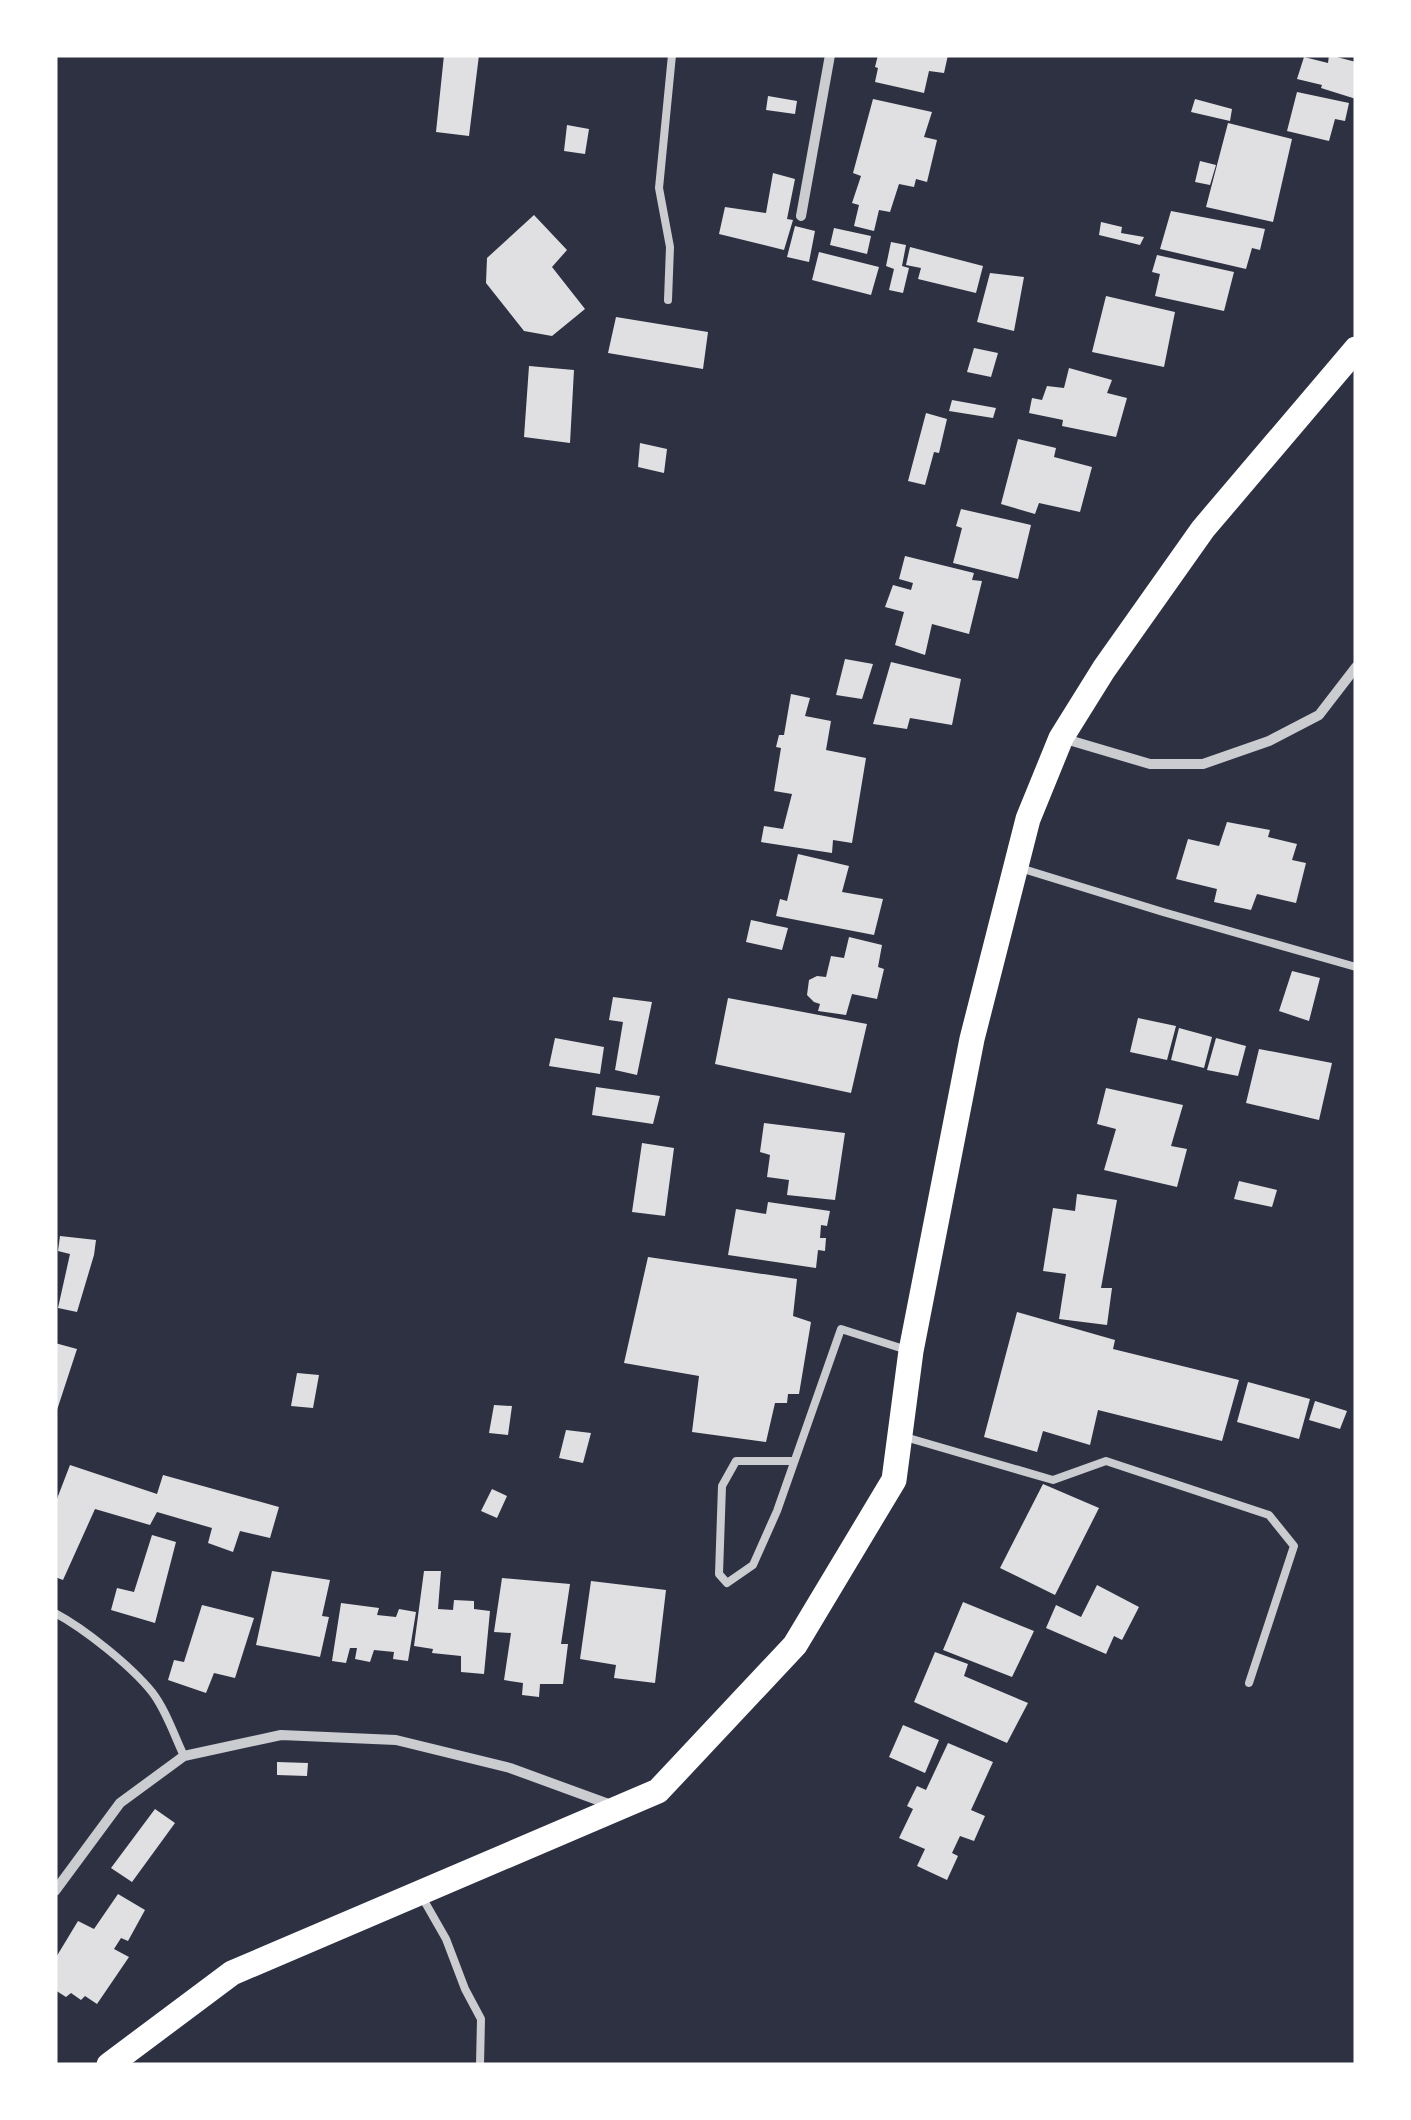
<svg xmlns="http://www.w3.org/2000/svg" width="1411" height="2120" font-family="'Alegreya Sans',sans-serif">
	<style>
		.building { fill: #e0e0e3 }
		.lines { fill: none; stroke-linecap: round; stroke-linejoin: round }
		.service { stroke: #caccd0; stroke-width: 8 }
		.minor { stroke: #caccd0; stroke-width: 10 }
		.primary { stroke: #fff; stroke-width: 25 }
	</style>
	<rect width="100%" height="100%" fill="#2d3142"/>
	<path class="building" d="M444,55H479L469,136L436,132Z
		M878,55H948L944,73L929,71L924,93L875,82L878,68L875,67Z
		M1329,55L1356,62V99L1321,88L1322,85L1297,79L1304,57L1328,63Z
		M1297,92L1349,103L1345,121L1335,119L1329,141L1287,131Z
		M768,96L797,101L795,114L766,110Z
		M873,99L932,112L924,137L937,140L927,182L916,179L914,187L899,184L890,212L879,210L874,231L854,226L859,205L852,203L861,176L853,173Z
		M1195,99L1232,109L1230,121L1191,112Z
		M1228,123L1292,139L1273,222L1206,207Z
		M567,125L589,129L585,154L564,151Z
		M1200,161L1216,165L1210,185L1195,182Z
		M773,173L795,179L787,219L793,220L784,250L719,234L725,207L766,213Z
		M1171,211L1265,229L1260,250L1252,248L1246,269L1160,249Z
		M534,215L567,250L552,267L585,309L552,336L524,331L486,283L487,258Z
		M1101,222L1122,227L1121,233L1144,237L1140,245L1099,235Z
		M795,226L815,231L809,262L787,257Z
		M834,228L871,236L867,254L830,245Z
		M891,242L906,245L902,266L909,268L903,293L889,290L894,269L886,266Z
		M910,247L983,266L976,293L918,279L921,268L906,265Z
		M819,252L879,267L871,295L812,280Z
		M1157,255L1234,272L1224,311L1155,296L1160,274L1152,272Z
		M990,273L1024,277L1014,331L977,322Z
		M1106,296L1175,312L1164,367L1092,352Z
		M616,317L708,332L703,369L608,353Z
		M974,348L998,353L991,377L967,372Z
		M529,366L574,370L570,443L524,437Z
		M1069,368L1112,380L1107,393L1127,398L1116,437L1062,426L1063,420L1029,413L1032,398L1042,400L1047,386L1064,388Z
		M952,400L996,408L993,418L949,411Z
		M926,413L947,419L939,453L934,452L925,485L908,481Z
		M1018,439L1056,448L1054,457L1092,467L1080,512L1039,503L1035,514L1001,504Z
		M640,443L667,449L664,473L638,467Z
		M961,509L1031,525L1018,579L953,563L962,528L956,526Z
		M905,556L974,573L972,580L982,581L969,634L932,624L925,655L895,645L904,612L885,607L893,585L911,590L913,583L899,579Z
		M845,659L873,664L862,699L836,695Z
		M891,662L961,679L952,725L910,718L907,729L873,724Z
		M791,694L810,698L805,716L831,721L826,750L866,758L852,843L833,840L832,853L761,842L764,826L783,829L792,794L774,791L781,748L776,747L779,735H784Z
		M1227,822L1270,830L1268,837L1297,844L1292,860L1306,863L1296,903L1257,894L1251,910L1214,902L1217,889L1176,879L1188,839L1219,846Z
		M798,854L849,866L842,892L883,899L874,935L776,916L780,899L787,901Z
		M751,920L788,928L782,950L746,942Z
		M849,937L882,945L878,967L884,969L877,999L852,994L846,1015L818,1011L820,1004L814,1002L807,995L809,980L817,976L826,977L831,956L844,958Z
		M1292,971L1320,978L1309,1021L1279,1011Z
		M613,997L652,1002L637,1075L615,1070L623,1022L609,1020Z
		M728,998L867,1024L851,1093L715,1064Z
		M1138,1018L1176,1026L1167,1060L1130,1052Z
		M1179,1028L1212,1037L1204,1068L1171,1060Z
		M555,1038L604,1047L600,1074L549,1066Z
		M1216,1038L1246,1046L1238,1076L1207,1070Z
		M1259,1049L1332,1063L1319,1120L1246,1103Z
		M596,1087L660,1096L653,1124L592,1115Z
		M1106,1088L1183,1105L1171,1146L1187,1149L1177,1187L1104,1170L1116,1129L1097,1124Z
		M764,1123L845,1133L835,1200L787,1195L789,1180L767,1177L770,1155L760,1152Z
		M642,1143L674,1148L665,1216L632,1212Z
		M1239,1181L1277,1190L1272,1207L1234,1199Z
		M1077,1194L1117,1200L1101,1288H1112L1107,1325L1059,1319L1066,1274L1043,1271L1053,1208L1075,1211Z
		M768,1202L830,1211L827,1226L821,1225L820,1238H826L825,1251L818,1250L816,1268L728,1255L736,1209L766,1214Z
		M60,1236L96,1240L94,1255L77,1312L58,1308L70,1254L58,1251Z
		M648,1257L797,1279L793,1316L811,1322L799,1394H788L787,1403H775L766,1442L692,1432L699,1376L624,1363Z
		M1017,1312L1115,1340L1113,1349L1239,1380L1222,1441L1098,1410L1090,1445L1043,1431L1037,1452L984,1437Z
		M55,1343L77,1349L56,1413H55Z
		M297,1373L319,1375L313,1408L291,1406Z
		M1248,1382L1310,1399L1299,1439L1237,1422Z
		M1315,1401L1347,1411L1340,1429L1309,1420Z
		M494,1405L512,1406L508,1435L489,1433Z
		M566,1430L591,1433L583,1463L559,1458Z
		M70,1465L157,1494L163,1475L279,1507L270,1538L240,1531L233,1552L208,1543L212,1528L157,1512L150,1525L95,1509L63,1580L55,1577V1504Z
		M1043,1484L1099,1508L1055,1595L1000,1568Z
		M492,1489L507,1496L497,1518L481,1511Z
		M152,1535L176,1542L155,1623L111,1610L117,1588L134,1592Z
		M272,1571L330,1580L322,1616L329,1617L320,1657L256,1645Z
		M424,1571H441L438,1609L453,1610L454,1600L474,1601V1609L490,1611L484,1674L461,1672V1656L432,1653L433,1649L414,1646Z
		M502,1578L570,1584L561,1644H568L563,1684H540L539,1697L522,1695L523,1683L504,1680L511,1633L494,1632Z
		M591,1581L666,1590L655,1683L614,1678L616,1665L580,1659Z
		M1097,1585L1139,1607L1122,1640L1114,1636L1106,1654L1046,1628L1056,1605L1081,1617Z
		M963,1602L1034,1631L1012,1677L943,1650Z
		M341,1603L379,1608L377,1615L396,1617L399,1609L416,1612L408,1661L393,1659L394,1652L374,1650L370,1662L355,1659L357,1648H350L346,1663L332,1661Z
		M202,1605L254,1618L235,1678L214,1673L206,1693L168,1680L174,1660L184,1662Z
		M935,1652L968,1664L964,1676L1028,1703L1007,1743L914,1702Z
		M903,1725L939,1740L925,1773L889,1757Z
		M948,1743L993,1762L971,1810L985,1816L974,1841L960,1836L952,1853L958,1856L947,1880L917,1866L925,1849L899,1838L913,1809L907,1806L917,1786L926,1790Z
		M277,1762L308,1763L307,1776L277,1775Z
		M155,1809L175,1823L132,1882L111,1868Z
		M118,1894L145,1910L128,1941L121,1938L114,1949L129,1957L97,2004L85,1996L81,2000L71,1993L66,1997L55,1990V1959L78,1921L94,1929Z"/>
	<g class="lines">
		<path class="service" d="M668,300L670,247L659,188L672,55
			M1020,868L1163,912L1356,967
			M905,1437L1053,1480L1106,1461L1269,1515L1294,1546L1249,1683
			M793,1461H736L722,1486L719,1574L727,1583L753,1565L777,1511L841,1329L907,1350
			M55,1613C85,1629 131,1666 152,1692C166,1710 174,1735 184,1756
			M422,1897L446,1939L465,1989L481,2019L480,2065"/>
		<path class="minor" d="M801,216L830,55
			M1062,738L1150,764H1203L1269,741L1319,715L1356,667
			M55,1891L120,1803L184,1756L281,1735L396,1740L510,1768L614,1806"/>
		<path class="primary" d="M109,2065L232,1973L658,1791L795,1645L894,1480L911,1351L972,1039L1028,819L1061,738L1104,669L1203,529L1356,349"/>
	</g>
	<rect width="1411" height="2120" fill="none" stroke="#ffffff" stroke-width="115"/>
</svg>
